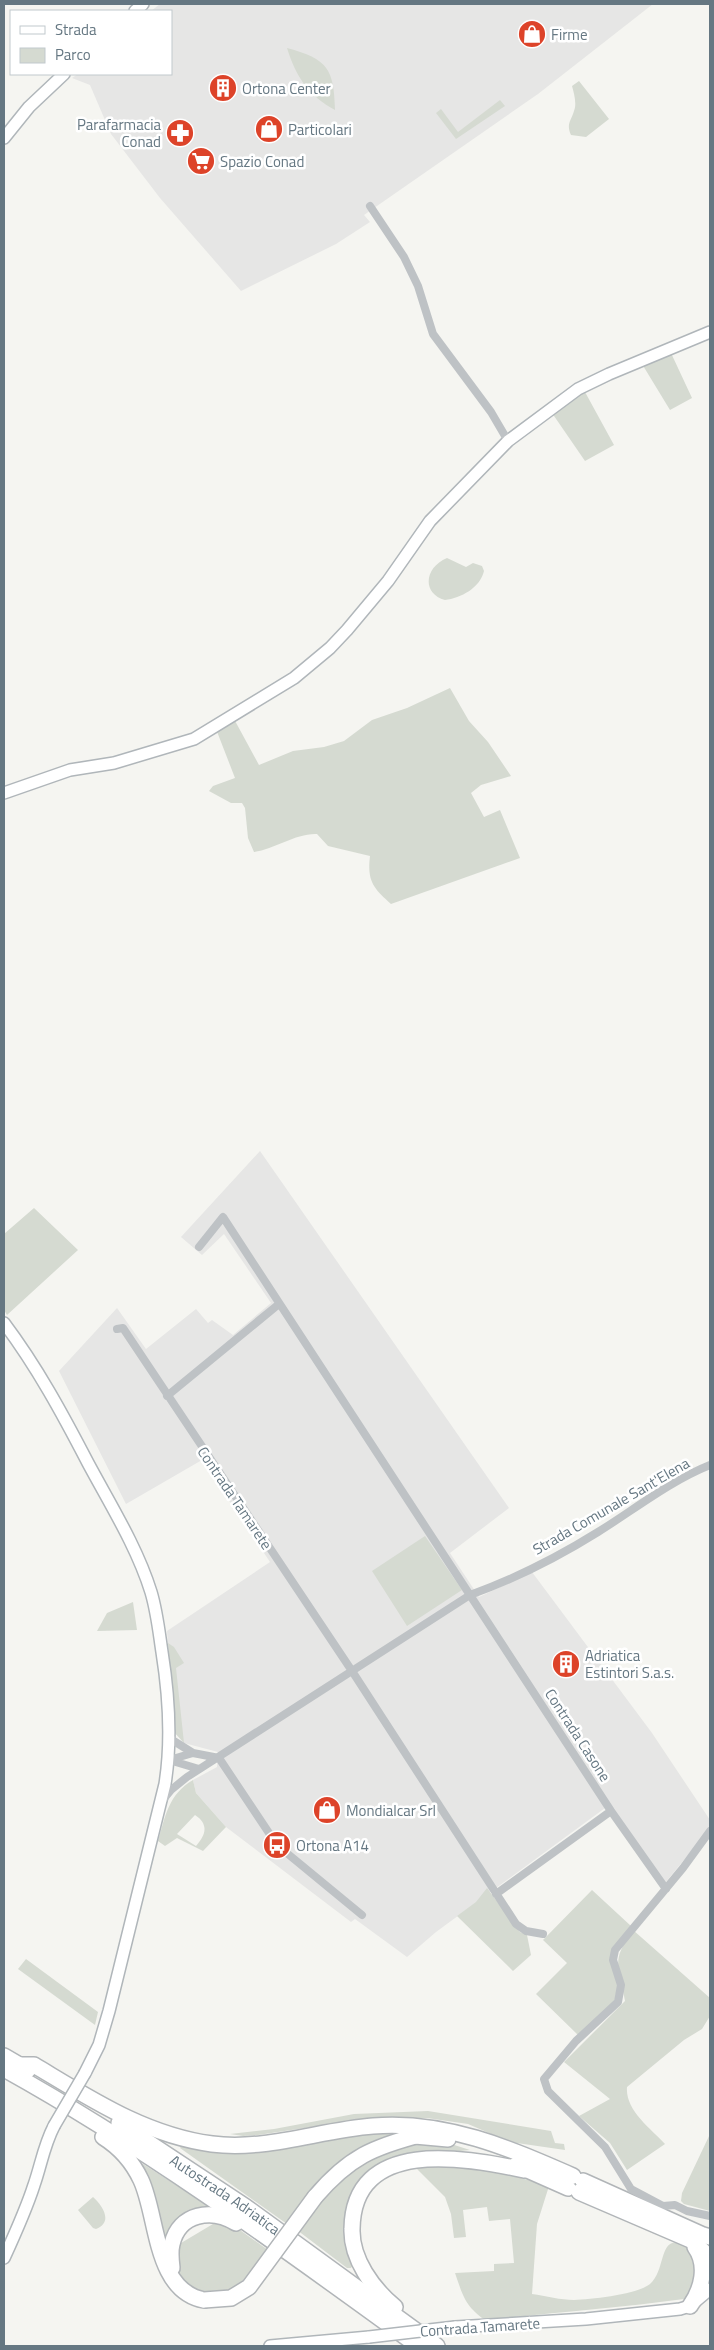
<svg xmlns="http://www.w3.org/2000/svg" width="714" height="2350" font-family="'Titillium Web',sans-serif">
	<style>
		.built { fill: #e6e6e5 }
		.green { fill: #d5dad1; fill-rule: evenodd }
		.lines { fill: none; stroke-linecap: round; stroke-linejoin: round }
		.secondary-casing { stroke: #b0b6ba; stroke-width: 14 }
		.highway-casing { stroke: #b1b5b8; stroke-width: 18 }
		.street { stroke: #bec2c5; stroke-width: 8 }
		.secondary { stroke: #fff; stroke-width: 11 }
		.highway { stroke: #fff; stroke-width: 15 }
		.secondary-bridge-casing { stroke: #b0b6ba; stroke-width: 14; stroke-linecap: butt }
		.highway-bridge-casing { stroke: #b1b5b8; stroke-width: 18; stroke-linecap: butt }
		.secondary-bridge { stroke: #fff; stroke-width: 11 }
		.highway-bridge { stroke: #fff; stroke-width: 15 }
		.labels { text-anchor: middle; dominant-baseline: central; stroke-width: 5; stroke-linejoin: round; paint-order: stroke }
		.poi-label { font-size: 15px; fill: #657782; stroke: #fff; text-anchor: start }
		.street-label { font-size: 15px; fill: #657782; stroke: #fff }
	</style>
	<rect width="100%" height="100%" fill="#f5f5f1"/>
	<path class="built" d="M160,4H653L538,94L364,215L370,222L336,244L241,291L160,198L111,134L90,85L72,78L78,74H171V11H151Z
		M260,1151L509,1508L450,1553L479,1597L532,1572L652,1733L710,1820V1828L661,1888L605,1808L436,1932L407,1957L355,1919L351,1922L226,1827L196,1793L193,1780L217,1767L218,1752L184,1743L175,1733L167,1631L270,1562L202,1460L126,1504L59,1371L117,1308L146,1349L196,1309L208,1323L212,1320L233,1335L271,1303L224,1234L202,1255L181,1237Z"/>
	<path class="green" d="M287,48C328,59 334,69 335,110C309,96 296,77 287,48Z
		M579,81L609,119L586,137L571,135C566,124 571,121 574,111C577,104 574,93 572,86Z
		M500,100L505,106L456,139L436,113L441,109L458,132Z
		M671,353L692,398L670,410L642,364Z
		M585,392L614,445L585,461L552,413Z
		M447,558L466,567L473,563L482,566L484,571C480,588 461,598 445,600C421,593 425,567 447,558Z
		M450,688L469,721L488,742L511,776L481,785L471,793L484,817L500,810L520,858L391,904C373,888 367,881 370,856L328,846L317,834C296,833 275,849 254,852L248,838L245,808L242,803H231L209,791L213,786L235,778L216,729L234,719L259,765L293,751L324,747L344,741L372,720L407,708Z
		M34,1208L78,1250L7,1315L4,1310V1234Z
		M425,1536L462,1590L407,1626L372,1571Z
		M133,1602L137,1630L97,1631L107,1613Z
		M168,1643L174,1647L184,1663L176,1668L184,1743L175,1733Z
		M193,1780L196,1793L226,1827L203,1851L177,1838L165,1846L158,1841C166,1815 168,1795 193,1780ZM195,1815C209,1824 206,1835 196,1846L177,1834Z
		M487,1888L520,1932L527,1935L531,1955L513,1971L457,1916L476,1902Z
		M592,1890L631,1926L613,1953L618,1984L614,2004L578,2035L536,1994L567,1963L543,1940Z
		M633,1930L710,1998V2016L702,2029L684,2040L627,2087C625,2110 650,2128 665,2144L627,2170L610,2143L579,2116L610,2099L564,2062L625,2001C619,1966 610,1962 633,1930Z
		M26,1959L98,2012L95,2025L18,1969Z
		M428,2111L551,2131L555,2143L564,2144L565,2150L510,2142L468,2124L427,2118H371L258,2135L243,2136L230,2134L274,2129L354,2114Z
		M402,2133L379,2141L287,2224L180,2148L182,2145L344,2134Z
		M710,2134V2211L684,2204L681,2201L682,2193Z
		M414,2143H448L470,2150L415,2156L350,2200L344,2226L353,2265L351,2268H347L297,2230L330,2187L365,2159Z
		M143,2164L209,2206L165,2243L141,2167Z
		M433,2164L486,2168L549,2186L537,2224L532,2294C546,2296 561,2300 574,2300C592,2299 636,2295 650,2284C668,2269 656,2228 691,2248C697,2269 700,2280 684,2299C618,2308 551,2313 485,2320C465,2306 463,2296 455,2273L494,2271V2264L514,2263L510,2219L489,2221L487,2207L463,2210L466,2237L454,2238L451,2214L445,2197L414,2166Z
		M93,2197C102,2205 114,2222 96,2229L93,2228L78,2210Z
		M218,2221L230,2223L268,2250C261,2261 253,2274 242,2283C224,2297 189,2297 179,2273C176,2265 177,2254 176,2246Z"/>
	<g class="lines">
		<defs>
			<path id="secondary" d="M135,11L143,4
				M4,138L29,107L64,74
				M4,793L70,770L114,763L194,739L294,678L330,648L347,630L388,581L430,521L508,441L578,389L609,374L710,332
				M4,1323C37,1367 62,1413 88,1463C110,1504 137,1547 151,1592C157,1612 159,1632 162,1652C169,1696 172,1740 165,1784L109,2011L99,2045L85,2073
				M4,2258C15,2234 26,2210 34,2185C41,2165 44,2145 54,2126
				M455,2327L586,2319L680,2309L690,2306L710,2289
				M270,2346L369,2337"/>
			<g id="highway">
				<path d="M4,2056L28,2070"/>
				<path d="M20,2065H34C91,2099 145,2135 212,2144C266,2151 320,2130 373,2126C445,2120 509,2148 573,2176"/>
				<path d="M4,2069C150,2150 283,2248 418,2346"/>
				<path id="s1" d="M119,2123L246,2207L437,2346"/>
				<path d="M415,2136L448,2139"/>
				<path d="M103,2137C119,2147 133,2163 141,2180C158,2216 154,2291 204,2300"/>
				<path d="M516,2165L568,2188"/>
				<path d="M583,2181L703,2235L710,2237"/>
				<path d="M579,2192L693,2241L710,2258"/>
				<path d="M315,2197C349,2157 373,2147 423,2134"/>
				<path d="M172,2268C171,2260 170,2252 172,2244C179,2213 212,2208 236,2223"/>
				<path d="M690,2306C702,2289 708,2265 695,2247"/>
				<path d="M395,2307C373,2289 351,2259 352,2229C353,2137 465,2157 524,2170"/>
			</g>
		</defs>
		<use href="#secondary" class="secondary-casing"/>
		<use href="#highway" class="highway-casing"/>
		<path class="street" d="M370,206L404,257L418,286L433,334L491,412L508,441
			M199,1247L223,1217L611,1811L666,1889
			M117,1329L123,1328L125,1331L352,1671L516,1924L526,1931L543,1934
			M167,1396L279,1304
			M169,1738L193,1753L219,1758L277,1845L362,1915
			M169,1760L199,1769
			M169,1760L193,1753
			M162,1801L171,1790L187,1777L470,1595C514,1579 558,1557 598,1532C635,1509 670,1481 710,1465
			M710,1831L683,1868L615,1950L613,1960L621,1985L618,2002L576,2041L544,2079L548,2091L605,2147L631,2189L663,2206L675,2205L687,2211L710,2216
			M496,1894L611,1811"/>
		<use href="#secondary" class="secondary"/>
		<use href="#highway" class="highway"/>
		<defs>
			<path id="secondary-bridge" d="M54,2126L85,2073
				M369,2337L455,2327"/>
			<path id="highway-bridge" d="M204,2300L231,2298L249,2287L315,2197"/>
		</defs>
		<use href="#secondary-bridge" class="secondary-bridge-casing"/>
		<use href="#highway-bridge" class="highway-bridge-casing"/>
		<use href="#secondary-bridge" class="secondary-bridge"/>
		<use href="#highway-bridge" class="highway-bridge"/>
	</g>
	<defs>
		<symbol id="shop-disc" viewBox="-11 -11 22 22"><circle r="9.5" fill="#dd4329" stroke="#fff"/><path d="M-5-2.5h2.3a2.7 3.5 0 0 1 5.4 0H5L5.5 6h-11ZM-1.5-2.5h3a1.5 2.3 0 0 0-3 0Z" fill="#fff"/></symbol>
		<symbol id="building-disc" viewBox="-11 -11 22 22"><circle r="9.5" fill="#dd4329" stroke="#fff"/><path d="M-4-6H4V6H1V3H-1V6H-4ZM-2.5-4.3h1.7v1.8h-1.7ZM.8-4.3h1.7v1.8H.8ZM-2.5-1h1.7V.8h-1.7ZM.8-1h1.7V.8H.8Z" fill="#fff"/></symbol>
		<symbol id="pharmacy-disc" viewBox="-11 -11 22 22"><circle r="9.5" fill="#dd4329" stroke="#fff"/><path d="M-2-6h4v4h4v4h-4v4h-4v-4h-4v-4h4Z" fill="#fff"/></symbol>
		<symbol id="supermarket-disc" viewBox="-11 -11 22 22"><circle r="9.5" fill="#dd4329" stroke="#fff"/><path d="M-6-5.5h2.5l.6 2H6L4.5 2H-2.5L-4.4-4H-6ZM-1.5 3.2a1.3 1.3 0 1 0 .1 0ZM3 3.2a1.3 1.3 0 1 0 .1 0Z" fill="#fff"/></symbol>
		<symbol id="bus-disc" viewBox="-11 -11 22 22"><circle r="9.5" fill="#dd4329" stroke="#fff"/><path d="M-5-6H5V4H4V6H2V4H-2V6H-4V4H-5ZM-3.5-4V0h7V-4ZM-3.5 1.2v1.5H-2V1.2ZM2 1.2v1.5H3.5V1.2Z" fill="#fff"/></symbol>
	</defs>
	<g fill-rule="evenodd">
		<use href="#shop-disc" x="516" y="18" width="32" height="32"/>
		<use href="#building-disc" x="207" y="72" width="32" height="32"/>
		<use href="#shop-disc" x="253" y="113" width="32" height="32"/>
		<use href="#pharmacy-disc" x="164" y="117" width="32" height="32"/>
		<use href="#supermarket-disc" x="185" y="145" width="32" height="32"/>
		<use href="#building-disc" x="550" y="1648" width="32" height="32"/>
		<use href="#shop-disc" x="311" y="1794" width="32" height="32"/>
		<use href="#bus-disc" x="261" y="1829" width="32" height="32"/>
	</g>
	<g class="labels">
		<g class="poi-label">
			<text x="551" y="34">Firme</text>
			<text x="242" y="88">Ortona Center</text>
			<text x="161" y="124" text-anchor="end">Parafarmacia<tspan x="161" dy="17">Conad</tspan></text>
			<text x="288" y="129">Particolari</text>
			<text x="220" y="161">Spazio Conad</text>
			<text x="585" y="1655">Adriatica<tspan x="585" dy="17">Estintori S.a.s.</tspan></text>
			<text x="346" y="1810">Mondialcar Srl</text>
			<text x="296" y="1845">Ortona A14</text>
		</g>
		<g class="street-label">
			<text transform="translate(235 1498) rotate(56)">Contrada Tamarete</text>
			<text transform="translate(611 1506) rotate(-30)">Strada Comunale Sant'Elena</text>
			<text transform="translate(578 1735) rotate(57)">Contrada Casone</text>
			<text stroke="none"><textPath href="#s1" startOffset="128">Autostrada Adriatica</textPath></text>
			<text transform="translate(480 2327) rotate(-4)">Contrada Tamarete</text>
		</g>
	</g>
	<rect width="714" height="2350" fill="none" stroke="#657782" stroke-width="10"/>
	<rect x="10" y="10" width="162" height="65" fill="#ffffff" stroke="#c1c9cd"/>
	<rect x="20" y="26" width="25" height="8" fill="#ffffff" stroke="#c1c9cd"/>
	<text x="55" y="35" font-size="15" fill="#657782">Strada</text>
	<rect x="20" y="48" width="25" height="15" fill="#d5dad1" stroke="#c1c9cd"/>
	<text x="55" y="60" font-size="15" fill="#657782">Parco</text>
</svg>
